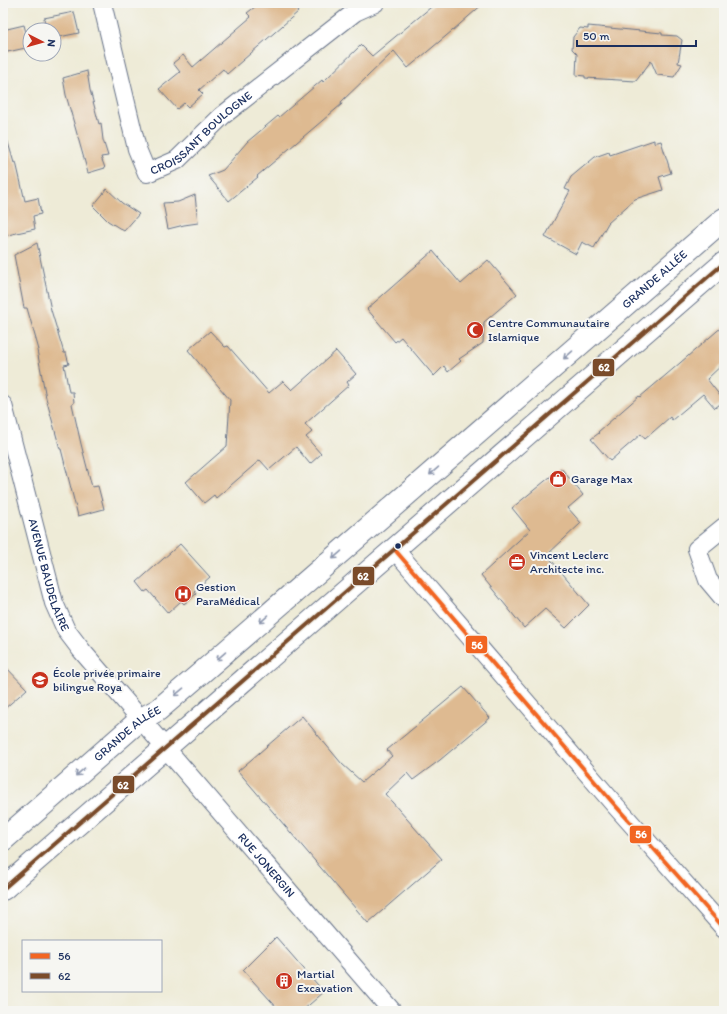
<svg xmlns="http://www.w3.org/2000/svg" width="727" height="1014" font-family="Itim,sans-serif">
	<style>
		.building { fill: #deba91 }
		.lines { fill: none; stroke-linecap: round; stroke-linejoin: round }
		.minor-casing { stroke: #657188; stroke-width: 20 }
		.major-casing { stroke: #657188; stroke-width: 24 }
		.minor { stroke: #fff; stroke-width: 18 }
		.major { stroke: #fff; stroke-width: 22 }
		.bus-1-casing { stroke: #f6f6f2; stroke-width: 7 }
		.bus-2-casing { stroke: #f6f6f2; stroke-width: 7 }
		.bus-1 { stroke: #f26522; stroke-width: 4 }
		.bus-2 { stroke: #7a4b2a; stroke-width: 4 }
		.oneway { stroke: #8d97ae }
		.bus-dot { fill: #1b2f5e; stroke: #f6f6f2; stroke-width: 1.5 }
		.labels { text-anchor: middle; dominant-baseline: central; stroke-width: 4; stroke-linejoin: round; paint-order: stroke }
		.street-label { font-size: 12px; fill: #1b2f5e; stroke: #f6f6f2 }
		.poi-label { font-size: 12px; fill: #1b2f5e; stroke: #f6f6f2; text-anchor: start }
		.line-badge { stroke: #f6f6f2; stroke-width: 1.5 }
		.badge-label { font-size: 11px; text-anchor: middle; font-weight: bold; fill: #fff }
	</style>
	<rect width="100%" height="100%" fill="#f6f6f2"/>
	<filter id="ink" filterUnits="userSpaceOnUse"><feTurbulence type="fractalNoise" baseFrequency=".025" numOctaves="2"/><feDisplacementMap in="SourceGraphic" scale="8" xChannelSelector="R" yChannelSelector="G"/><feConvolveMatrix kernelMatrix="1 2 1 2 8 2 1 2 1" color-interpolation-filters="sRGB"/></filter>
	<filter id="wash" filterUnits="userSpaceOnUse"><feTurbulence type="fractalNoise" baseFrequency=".012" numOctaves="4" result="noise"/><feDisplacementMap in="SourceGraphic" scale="16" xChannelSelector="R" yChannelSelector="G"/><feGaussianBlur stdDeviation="0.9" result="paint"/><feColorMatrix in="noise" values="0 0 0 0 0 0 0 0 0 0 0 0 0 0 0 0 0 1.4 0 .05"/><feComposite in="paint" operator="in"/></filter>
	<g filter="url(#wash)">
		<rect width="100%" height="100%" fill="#eeebd7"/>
		<g id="blocks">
			<path class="building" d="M260,3H291L298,12L227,74L223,69L199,90L203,94L188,107L184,103L177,109L159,89L180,72L173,63L183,55L193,67L251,17L247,13Z
				M436,3H484L452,31L408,68L394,51L341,102L342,104L257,176L258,177L229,201L208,176L223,170L247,142L278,116L279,117L322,80L323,82L361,45L372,56Z
				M74,12L79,33L54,38V30H46L44,18Z
				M24,25L30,47L3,53V30Z
				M588,26L662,33V35L677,36L682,40L678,63L682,64L674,77L657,75L651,61L636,81L585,78V76L576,75L577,54L572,49L573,37L580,28L588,29Z
				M87,71L90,90L99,124L101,123L103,140L108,156L101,157L105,168L88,173L66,95L63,78Z
				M3,139H7L14,163L16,162L25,201L38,198L41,214L33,216L35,229L3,236Z
				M654,140V143L661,141L671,173L659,177L663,190L635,199L608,223L594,248L582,242L576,254L545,237L570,191L565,189L571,177L595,157L609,152L610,155Z
				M107,189L122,203L139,214L124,231L108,221L93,206Z
				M195,195L198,223L184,225L168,229L163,203L178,202Z
				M37,243L51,310L64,353H66L69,364L64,365L69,392H73L74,403L72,404L81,444L92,487L98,486L104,509L78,516L61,449H60L46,398L37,350H39L27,308H24L14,255Z
				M433,251L461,284L488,260L517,294L484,322L483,343L459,359L461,361L448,372L444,366L434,376L401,337L395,342L367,309Z
				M724,325V363L707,379L724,401L715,408L703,394L672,420L670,417L645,439L641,434L610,461L591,439L599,433L598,432L639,396L640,397L673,369Z
				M210,331L225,347L228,346L269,393L283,381L292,390L336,351L356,374L347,382L349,385L305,424L312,432L306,437L321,454L310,464L296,447L269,470L260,460L216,498L214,495L204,503L186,482L227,446L230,400L188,350Z
				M561,468L583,495L568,508L581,523L547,555L589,605L566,628L545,609L524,628L481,575L530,530L512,508Z
				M180,544L210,577L194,591L196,594L184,604L181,601L168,613L148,590L145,592L137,582Z
				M3,664L27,689L3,710Z
				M463,687L490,718L440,760L413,780L407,773L385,794L442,859L368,923L238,771L302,716L342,764L362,782L392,756L387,750Z
				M276,937L324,992L302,1011H280L243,970Z"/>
		</g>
	</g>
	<g filter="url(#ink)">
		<use href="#blocks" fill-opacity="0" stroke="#657188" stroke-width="1"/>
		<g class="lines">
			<defs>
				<g id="minor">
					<path id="s1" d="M102,3L137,149L147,173L177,160L222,116L355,12L375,3"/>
					<path id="s2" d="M3,405L54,603L66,630L82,651L392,1011"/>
					<path d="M724,527L697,549L708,580L724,599"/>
					<path d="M395,550L614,804L724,928"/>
				</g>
				<g id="major">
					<path id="s3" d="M3,840L141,719L158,710L200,674L724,219"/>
					<path d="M3,889L724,263"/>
				</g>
			</defs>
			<use href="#minor" class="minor-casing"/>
			<use href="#major" class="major-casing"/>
			<use href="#minor" class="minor"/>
			<use href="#major" class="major"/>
			<defs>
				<path id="bus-1" d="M395,550L614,804L724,928"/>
				<path id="bus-2" d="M3,889L724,263"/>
			</defs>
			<use href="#bus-1" class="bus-1-casing"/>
			<use href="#bus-2" class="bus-2-casing"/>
			<use href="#bus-1" class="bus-1"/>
			<use href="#bus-2" class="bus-2"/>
		</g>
		<defs><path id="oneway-shaft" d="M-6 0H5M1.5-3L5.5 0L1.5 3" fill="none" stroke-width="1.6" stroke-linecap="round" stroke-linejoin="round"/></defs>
		<g class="oneway">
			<use href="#oneway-shaft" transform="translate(568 355) rotate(139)"/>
			<use href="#oneway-shaft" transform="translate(434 471) rotate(139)"/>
			<use href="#oneway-shaft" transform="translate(337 555) rotate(139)"/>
			<use href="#oneway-shaft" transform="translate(264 619) rotate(139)"/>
			<use href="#oneway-shaft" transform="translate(221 656) rotate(139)"/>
			<use href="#oneway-shaft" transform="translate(179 692) rotate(140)"/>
			<use href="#oneway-shaft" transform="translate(80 772) rotate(139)"/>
		</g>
	</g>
	<defs>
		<symbol id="mosque-disc" viewBox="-11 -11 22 22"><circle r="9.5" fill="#c8321e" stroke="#f6f6f2"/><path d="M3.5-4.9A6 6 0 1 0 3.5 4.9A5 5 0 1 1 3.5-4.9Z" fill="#fff"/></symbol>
		<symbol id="shop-disc" viewBox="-11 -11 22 22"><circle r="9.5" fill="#c8321e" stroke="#f6f6f2"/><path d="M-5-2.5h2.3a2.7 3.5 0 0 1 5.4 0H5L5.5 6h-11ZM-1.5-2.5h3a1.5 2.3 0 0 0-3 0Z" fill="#fff"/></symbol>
		<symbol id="office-disc" viewBox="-11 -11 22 22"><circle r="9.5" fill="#c8321e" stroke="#f6f6f2"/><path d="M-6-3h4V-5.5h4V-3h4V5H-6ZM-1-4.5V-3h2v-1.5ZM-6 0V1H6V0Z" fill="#fff"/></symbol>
		<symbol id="hospital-disc" viewBox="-11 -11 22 22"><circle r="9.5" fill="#c8321e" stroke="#f6f6f2"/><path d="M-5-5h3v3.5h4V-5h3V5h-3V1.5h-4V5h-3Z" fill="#fff"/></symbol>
		<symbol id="school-disc" viewBox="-11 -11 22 22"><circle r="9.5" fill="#c8321e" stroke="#f6f6f2"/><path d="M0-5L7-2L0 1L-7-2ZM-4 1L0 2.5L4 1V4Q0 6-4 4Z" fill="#fff"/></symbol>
		<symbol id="building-disc" viewBox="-11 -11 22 22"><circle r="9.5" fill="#c8321e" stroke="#f6f6f2"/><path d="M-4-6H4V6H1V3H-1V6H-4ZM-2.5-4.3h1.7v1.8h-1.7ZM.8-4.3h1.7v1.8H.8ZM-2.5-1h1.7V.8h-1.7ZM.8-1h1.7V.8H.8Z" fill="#fff"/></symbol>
	</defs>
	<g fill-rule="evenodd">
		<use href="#mosque-disc" x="465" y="320" width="20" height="20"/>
		<use href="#shop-disc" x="548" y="469" width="20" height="20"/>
		<use href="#office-disc" x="507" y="552" width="20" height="20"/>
		<use href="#hospital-disc" x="173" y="584" width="20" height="20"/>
		<use href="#school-disc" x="30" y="670" width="20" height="20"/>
		<use href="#building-disc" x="274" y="971" width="20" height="20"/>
	</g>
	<circle class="bus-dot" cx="398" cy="546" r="3.5"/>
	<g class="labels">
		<g class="street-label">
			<text stroke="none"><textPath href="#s1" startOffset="244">CROISSANT BOULOGNE</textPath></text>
			<text stroke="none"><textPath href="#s3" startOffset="860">GRANDE ALLÉE</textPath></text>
			<text stroke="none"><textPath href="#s2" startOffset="176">AVENUE BAUDELAIRE</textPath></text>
			<text stroke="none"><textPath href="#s3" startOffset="164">GRANDE ALLÉE</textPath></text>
			<text stroke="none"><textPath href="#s2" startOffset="543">RUE JONERGIN</textPath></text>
		</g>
		<g class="poi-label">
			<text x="488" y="323">Centre Communautaire<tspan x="488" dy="14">Islamique</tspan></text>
			<text x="571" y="479">Garage Max</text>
			<text x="530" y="555">Vincent Leclerc<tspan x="530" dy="14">Architecte inc.</tspan></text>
			<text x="196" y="587">Gestion<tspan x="196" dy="14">ParaMédical</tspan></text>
			<text x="53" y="673">École privée primaire<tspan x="53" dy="14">bilingue Roya</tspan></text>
			<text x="297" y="974">Martial<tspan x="297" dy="14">Excavation</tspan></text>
		</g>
	</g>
	<g class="line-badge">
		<rect x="592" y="358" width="23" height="19" rx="4" fill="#7a4b2a"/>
		<rect x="352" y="566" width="23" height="20" rx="4" fill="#7a4b2a"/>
		<rect x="465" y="635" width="23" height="19" rx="4" fill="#f26522"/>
		<rect x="112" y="775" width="23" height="19" rx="4" fill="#7a4b2a"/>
		<rect x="629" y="825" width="23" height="19" rx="4" fill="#f26522"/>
	</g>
	<g class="badge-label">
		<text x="604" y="371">62</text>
		<text x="363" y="580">62</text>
		<text x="477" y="649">56</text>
		<text x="123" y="789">62</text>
		<text x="641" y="838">56</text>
	</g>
	<rect width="727" height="1014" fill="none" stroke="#f6f6f2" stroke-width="16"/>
	<rect x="22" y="940" width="140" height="52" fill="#f6f6f2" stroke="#9ea6b7"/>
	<rect x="30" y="953" width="20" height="6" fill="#f26522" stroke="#9ea6b7"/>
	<text x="58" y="960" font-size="12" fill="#1b2f5e">56</text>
	<rect x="30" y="973" width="20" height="6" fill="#7a4b2a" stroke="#9ea6b7"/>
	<text x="58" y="980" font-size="12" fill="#1b2f5e">62</text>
	<g transform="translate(42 42) rotate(96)"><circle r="19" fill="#f6f6f2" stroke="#9ea6b7"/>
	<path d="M0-3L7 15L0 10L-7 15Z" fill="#c8321e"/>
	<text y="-6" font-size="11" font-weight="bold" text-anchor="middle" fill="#1b2f5e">N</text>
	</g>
	<path d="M577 40v6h119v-6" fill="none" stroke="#1b2f5e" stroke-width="2"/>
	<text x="583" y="40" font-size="12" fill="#1b2f5e" stroke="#f6f6f2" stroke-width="3" paint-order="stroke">50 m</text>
</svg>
